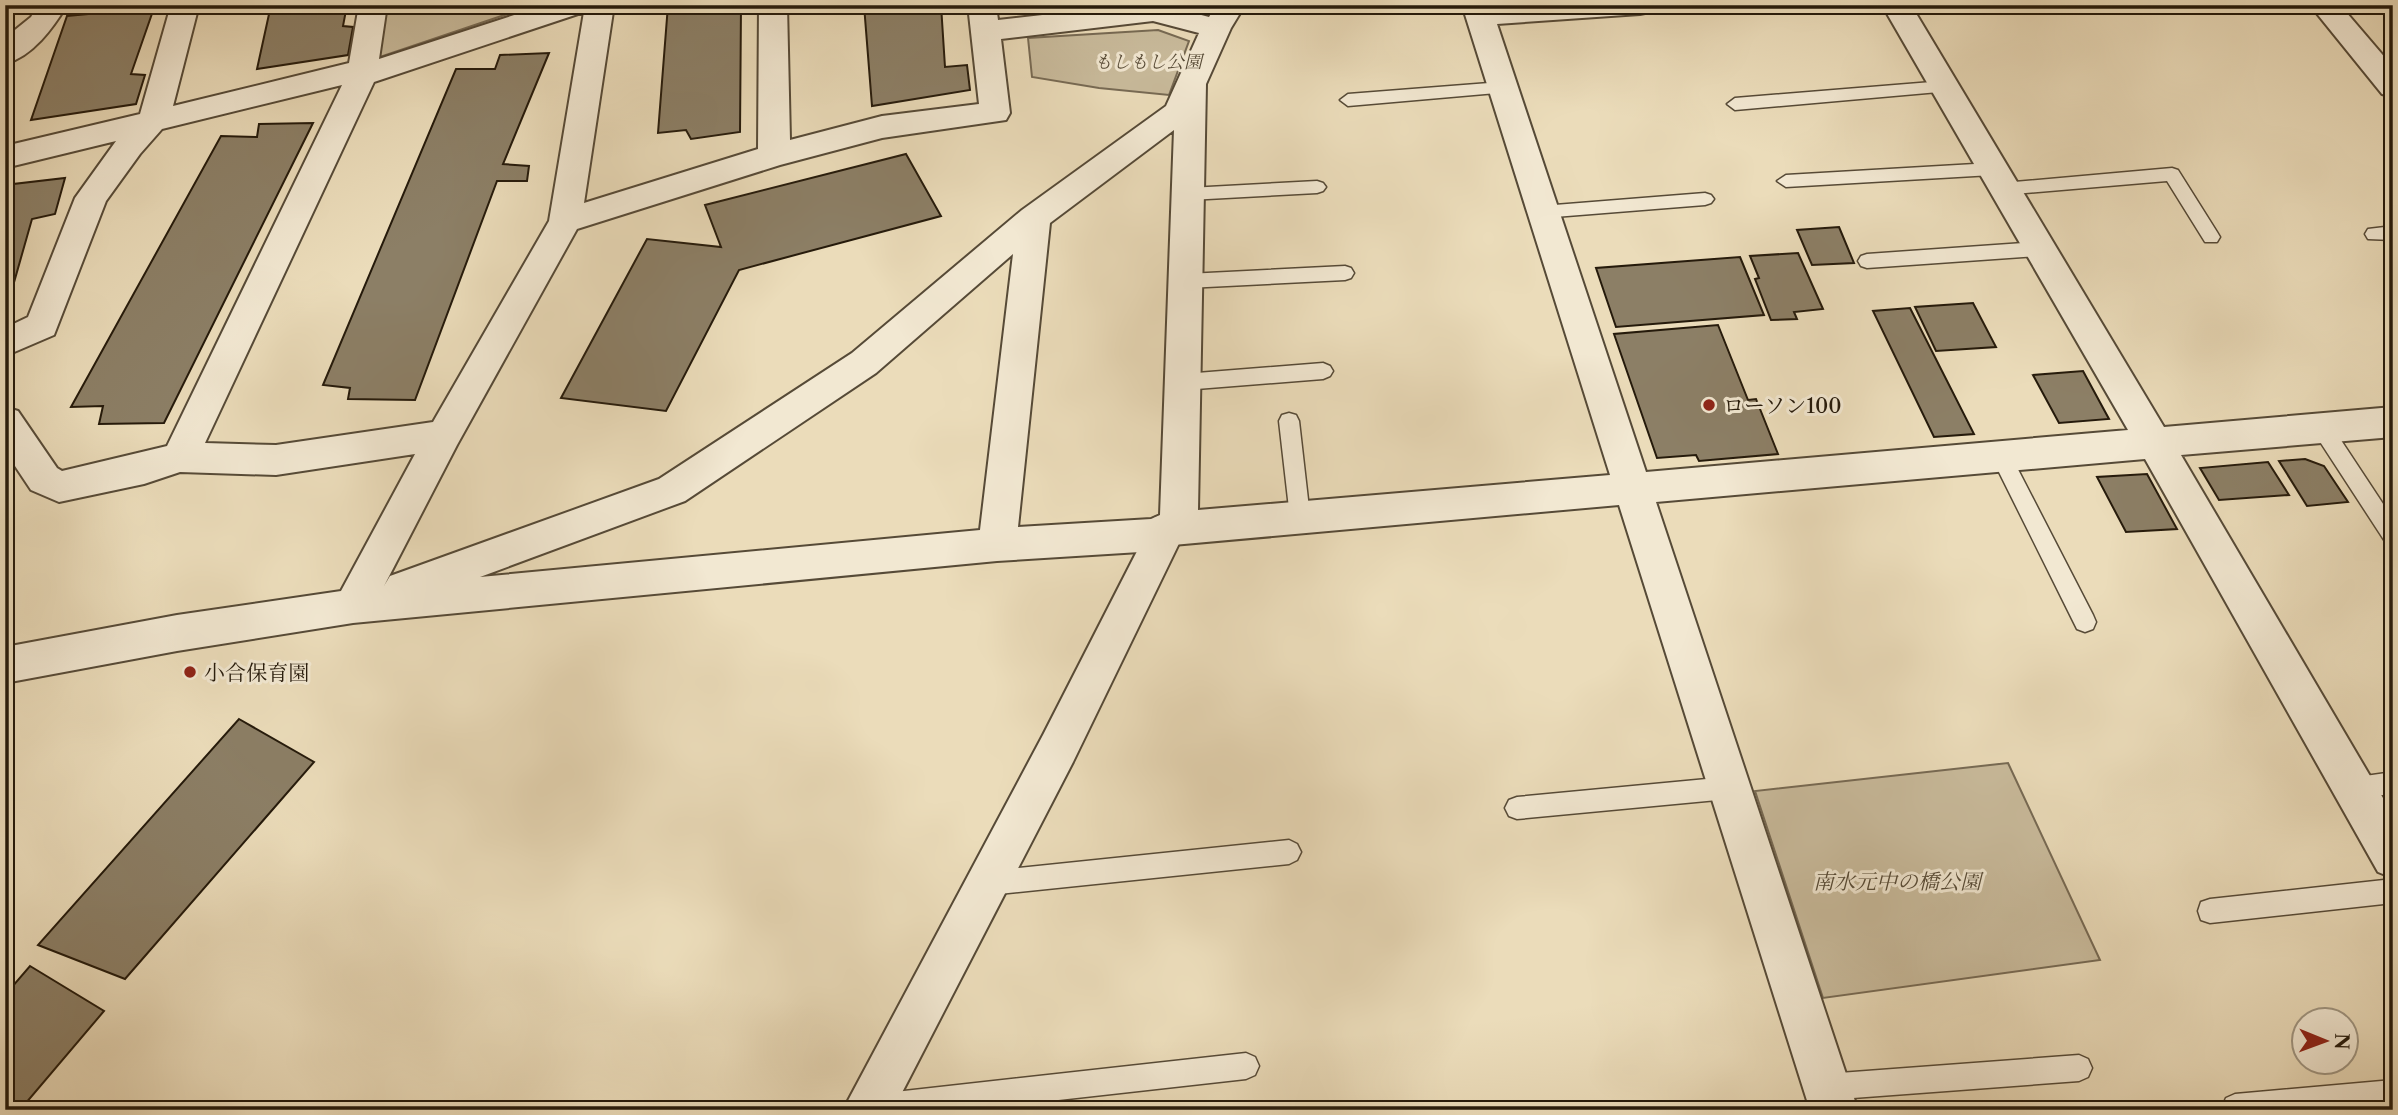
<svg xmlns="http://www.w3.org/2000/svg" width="2398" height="1115" font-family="'Libre Caslon Text','Noto Serif JP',serif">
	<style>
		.green { fill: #c9bb9c; stroke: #776a54; stroke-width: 2 }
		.building { fill: #8c7f66; stroke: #251a0b; stroke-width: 2 }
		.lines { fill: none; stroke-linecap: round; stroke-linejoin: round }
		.service-casing { stroke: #564a37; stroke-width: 3 }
		.minor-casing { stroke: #564a37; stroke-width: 4 }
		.tertiary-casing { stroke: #564a37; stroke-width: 4 }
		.service { fill: #f2e8d2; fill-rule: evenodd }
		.minor { fill: #f2e8d2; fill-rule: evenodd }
		.tertiary { fill: #f2e8d2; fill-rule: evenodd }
		.poi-dot { fill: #8f2418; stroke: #f2e8d2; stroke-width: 2.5 }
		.labels { text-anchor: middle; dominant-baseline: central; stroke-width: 6; stroke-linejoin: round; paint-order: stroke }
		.far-park-label { font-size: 18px; font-style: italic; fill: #564a36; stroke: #f2e8d2 }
		.poi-label { font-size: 21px; fill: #251a0b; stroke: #f2e8d2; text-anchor: start }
		.park-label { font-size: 21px; font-style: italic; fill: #564a36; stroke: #f2e8d2 }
	</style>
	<rect width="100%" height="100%" fill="#ebdcba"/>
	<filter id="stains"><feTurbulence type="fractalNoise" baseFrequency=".00286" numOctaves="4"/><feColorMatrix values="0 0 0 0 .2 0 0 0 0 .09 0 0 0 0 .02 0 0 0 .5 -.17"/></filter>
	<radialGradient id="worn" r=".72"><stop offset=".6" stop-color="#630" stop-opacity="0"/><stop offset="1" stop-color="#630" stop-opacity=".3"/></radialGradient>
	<path class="green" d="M385,5H534L377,58Z
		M1158,30L1189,41L1169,95L1099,88L1032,77L1028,38Z
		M2008,763L2100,960L1823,998L1755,791Z"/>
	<path class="building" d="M104,5H155L131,74L145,75L136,104L31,120L67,16L99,13Z
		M271,5H347L343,26L353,27L348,55L257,69Z
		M668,5H741L740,132L691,139L686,130L658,133Z
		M864,5H941L945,67L967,65L970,90L872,106Z
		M549,53L503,164L529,166L527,181H497L415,400L348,399L350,388L323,385L456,69H495L500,55Z
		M313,123L164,423L99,424L103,406L71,407L221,136L257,137L259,124Z
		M906,154L941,216L739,270L666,411L561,398L647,239L721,247L705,205Z
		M65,178L55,214L32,219L9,300H5V185Z
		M1839,227L1854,263L1812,265L1797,230Z
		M1798,253L1823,309L1794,312L1797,319L1771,320L1755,279L1759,278L1750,256Z
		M1740,257L1764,315L1616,327L1596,268Z
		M1973,303L1996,347L1936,351L1915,307Z
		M1910,308L1974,434L1934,437L1873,311Z
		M1718,325L1748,400L1756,399L1778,454L1699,461L1696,455L1657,458L1614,334Z
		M2083,371L2109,419L2059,423L2033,375Z
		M2305,459L2324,466L2348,502L2307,506L2279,461Z
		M2268,462L2289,495L2219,500L2200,468Z
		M2147,474L2177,529L2126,532L2097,477Z
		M239,719L314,762L125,979L38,945Z
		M30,966L104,1011L20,1110H5V995Z"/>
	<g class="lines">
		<defs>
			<path id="service" d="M1944,81L1950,83L1952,87L1950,91L1735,110L1727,104L1735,98Z
				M1502,82L1508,84L1510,88L1508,92L1348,106L1340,100L1348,94Z
				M1992,163L2001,169L1992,175L1786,187L1777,181L1786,175Z
				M2172,168L2178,170L2217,232L2220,237L2217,242H2205L2167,181L2003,195L1997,193L1994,189L1997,185L2003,183Z
				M1317,181L1323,183L1326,187L1323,191L1317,193L1189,200L1183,198L1180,194L1183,190L1189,188Z
				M1705,193L1711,195L1714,199L1711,203L1705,205L1542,218L1536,217L1533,212L1536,207L1542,206Z
				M2393,226V240L2368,239L2365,234L2368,229Z
				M2038,242L2044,244L2047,249L2044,254L2038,256L1867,268L1861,266L1858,261L1861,256L1867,254Z
				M1345,266L1351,268L1354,273L1351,278L1345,280L1187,288L1181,286L1178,281L1181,276L1187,274Z
				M1323,363L1330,366L1333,371L1330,376L1323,379L1184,390L1177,387L1174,382L1177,377L1184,374Z
				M1289,413L1296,415L1299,421L1310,517L1307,523L1300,526L1293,523L1290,517L1279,421L1282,415Z
				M2322,420L2329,422L2393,519V546L2386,543L2315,434L2312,428L2315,422Z
				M2001,448L2008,450L2093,615L2096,622L2093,629L2085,632L2077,629L1991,456L1994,450Z
				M2393,772V794L2352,798L2344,795L2340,787L2344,779Z
				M1728,777L1736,780L1740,788L1736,796L1728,799L1517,819L1509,816L1505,808L1509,800L1517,797Z
				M1289,840L1297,844L1301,852L1297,860L1289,864L989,895L980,891L977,883L980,875L989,871Z
				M2393,879V903L2210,923L2201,920L2198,911L2201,902L2210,899Z
				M1246,1053L1255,1057L1259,1066L1255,1075L1246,1079L970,1110L855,1108L859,1099L868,1095Z
				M2079,1055L2088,1059L2092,1068L2088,1077L2079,1081L1826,1100L1817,1096L1813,1087L1817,1078L1826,1074Z
				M2393,1080V1106L2351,1110H2223L2222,1107L2226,1098L2235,1094Z"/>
			<path id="minor" d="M38,5H67C53,28 33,56 5,64V38L31,17Z
				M171,5H199L173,106L349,63L359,5H387L379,59L545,5H614L584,203L758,149L759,5H787L790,140L882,116L979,104L968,5H996L998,20L1130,5H1163L1209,17L1216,5H1245L1231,28L1206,84L1198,510L1610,475L1462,5H1654L1650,12L1640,14L1497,24L1646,472L2128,430L1882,5H1911L2164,427L2393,407V437L2181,455L2393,815V878L2378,872L2145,459L1656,502L1858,1110H1810L1619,505L1173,545L1156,551L997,561L353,623L177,651L5,683V647L177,615L341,591L415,454L276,475L180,472L144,484L59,502L31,490L5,451V407L18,411L57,468L62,471L167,446L342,85L162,129L140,154L106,201L54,335L5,356V328L28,317L75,198L116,141L5,168V146L140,114ZM584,12L549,221L433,422L276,445L205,443L374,82ZM1153,21L1199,33L1166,106L1022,210L852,353L659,479L390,576L384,586L457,445L577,229L780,165L882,138L1006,120L1010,113L1001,39ZM1174,130L1160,515L1151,519L1018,527L1050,223ZM1013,254L980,530L480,577L685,501L876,373Z
				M2310,5H2340L2393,67V97L2382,94Z"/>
			<path id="tertiary" d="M1167,513L1180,518L1186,529L1073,762L893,1110H843L1043,735L1154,518Z"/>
		</defs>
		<use href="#service" class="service-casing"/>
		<use href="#minor" class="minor-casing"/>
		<use href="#tertiary" class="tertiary-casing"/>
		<use href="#service" class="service"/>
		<use href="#minor" class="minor"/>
		<use href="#tertiary" class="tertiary"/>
	</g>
	<g class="poi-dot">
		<circle cx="1709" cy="405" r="7"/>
		<circle cx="190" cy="672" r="7"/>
	</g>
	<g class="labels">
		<g class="far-park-label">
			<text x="1148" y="62">もしもし公園</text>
		</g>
		<g class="poi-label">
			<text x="1723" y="405">ローソン100</text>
			<text x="204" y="672">小合保育園</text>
		</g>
		<g class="park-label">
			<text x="1897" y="881">南水元中の橋公園</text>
		</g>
	</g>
	<rect width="2398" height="1115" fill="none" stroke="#ebdcba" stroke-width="28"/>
	<rect x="7" y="7" width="2384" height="1101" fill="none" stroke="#251a0b" stroke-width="3.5"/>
	<rect x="14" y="14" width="2370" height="1087" fill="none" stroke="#251a0b" stroke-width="2"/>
	<g transform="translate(2325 1041) rotate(91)"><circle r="33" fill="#f2e8d2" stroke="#a09682" stroke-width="2"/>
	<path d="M0-5L12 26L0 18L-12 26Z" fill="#8f2418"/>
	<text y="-10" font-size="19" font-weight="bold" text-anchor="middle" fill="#251a0b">N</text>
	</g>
	<rect width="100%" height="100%" filter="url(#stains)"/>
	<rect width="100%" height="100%" fill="url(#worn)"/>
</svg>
